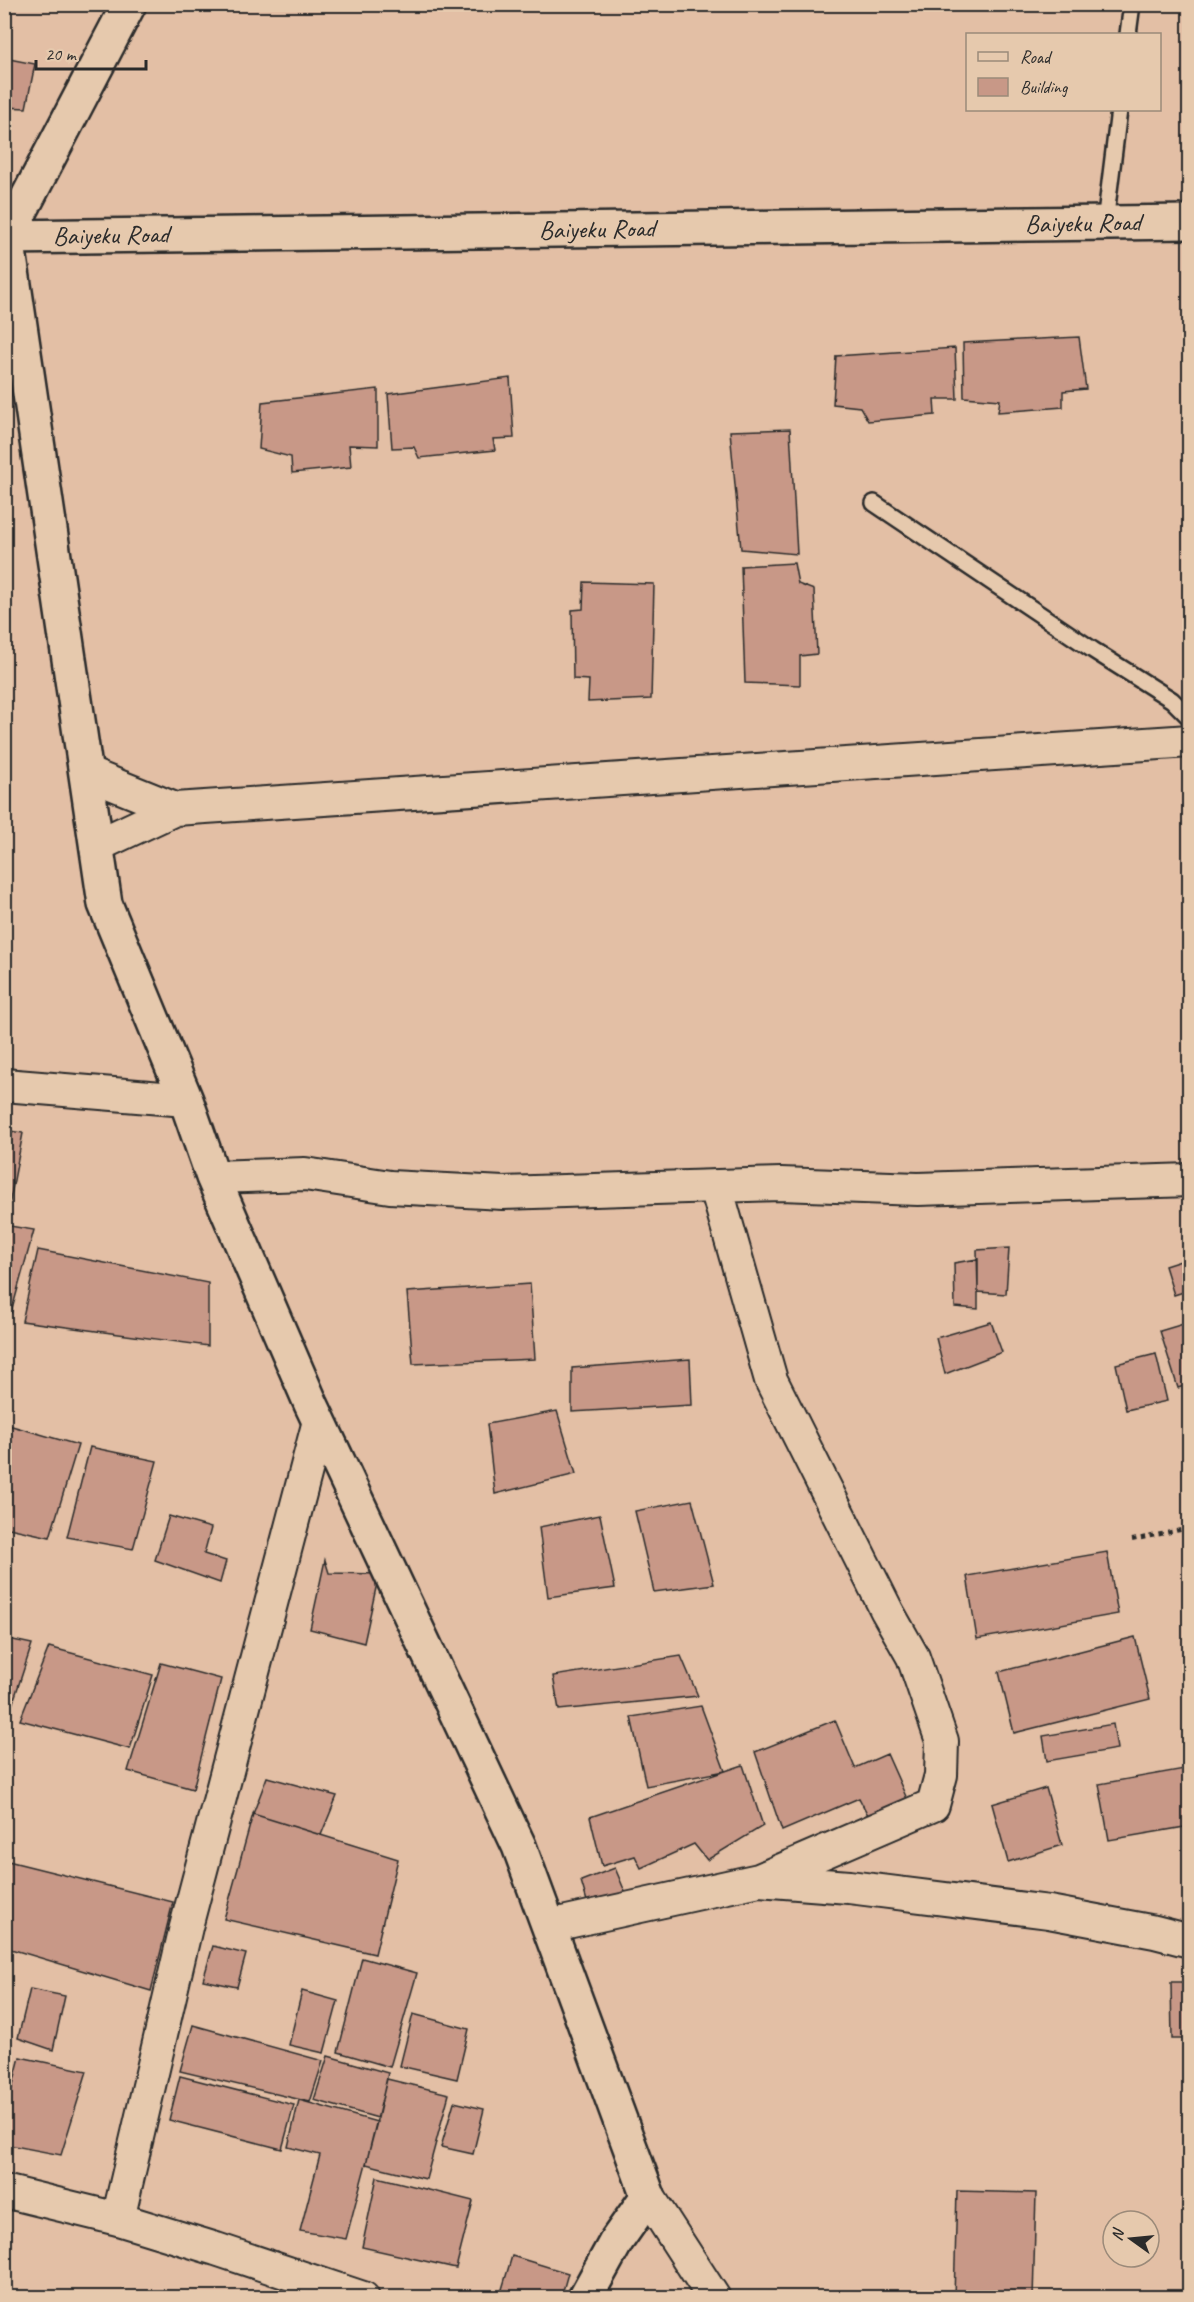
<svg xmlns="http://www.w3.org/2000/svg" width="1194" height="2302" font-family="Caveat,sans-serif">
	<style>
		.building { fill: #c89887; stroke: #2b2b2b; stroke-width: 1.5 }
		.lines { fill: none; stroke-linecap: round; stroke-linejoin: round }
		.service-casing { stroke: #2b2b2b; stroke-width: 20 }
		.minor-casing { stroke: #2b2b2b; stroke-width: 36 }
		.tertiary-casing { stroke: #2b2b2b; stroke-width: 38 }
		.secondary-casing { stroke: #2b2b2b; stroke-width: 38 }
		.path { stroke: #2b2b2b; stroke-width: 4; stroke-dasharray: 4.5 4.5; stroke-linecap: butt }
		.service { stroke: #e6c9ad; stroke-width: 15 }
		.minor { stroke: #e6c9ad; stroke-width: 32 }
		.tertiary { stroke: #e6c9ad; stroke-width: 33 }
		.secondary { stroke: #e6c9ad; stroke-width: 33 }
		.labels { text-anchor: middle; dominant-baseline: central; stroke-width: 4.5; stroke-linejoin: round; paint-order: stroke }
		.street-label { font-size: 26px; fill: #2b2b2b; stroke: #e6c9ad }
	</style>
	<rect width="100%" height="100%" fill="#e3bfa5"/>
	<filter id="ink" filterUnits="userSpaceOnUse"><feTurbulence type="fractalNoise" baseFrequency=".0167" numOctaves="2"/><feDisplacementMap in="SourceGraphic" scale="12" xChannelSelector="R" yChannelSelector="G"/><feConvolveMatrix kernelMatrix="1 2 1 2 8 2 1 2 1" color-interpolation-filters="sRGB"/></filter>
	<g filter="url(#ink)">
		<path class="building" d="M4,58L35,64L26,108L4,107Z
			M1079,337L1086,389L1063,391V407L998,412L1000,400L964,397L963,343Z
			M955,348L957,399H934L935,415L868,421L860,407L833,404L836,356Z
			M510,378L514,438L493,439L495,450L419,458L414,447L392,448L388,394Z
			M378,389V446L349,445L351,467L292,473L291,457L259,449L262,402Z
			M790,429L797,554L741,549L730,431Z
			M794,563L798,584L814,590L817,654L800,656V685L745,683L741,566Z
			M584,582L654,584L651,699L588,702L589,680L573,679L572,610L583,609Z
			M4,1130L23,1133L9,1206H4Z
			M4,1225L34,1230L11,1313L4,1311Z
			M1009,1248L1006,1294L978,1292L977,1250Z
			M38,1250L208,1283V1346L22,1321Z
			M1190,1258V1290L1174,1295L1165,1266Z
			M978,1259V1309L955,1307L954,1263Z
			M530,1284L535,1359L413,1364L407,1292Z
			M991,1322L1002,1352L945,1374L936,1338Z
			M1190,1322V1384L1178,1388L1160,1331Z
			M1156,1354L1167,1401L1126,1410L1116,1364Z
			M690,1359L692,1405L572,1412V1368Z
			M557,1411L576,1474L495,1494L487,1424Z
			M5,1424L78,1445L50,1537L4,1527Z
			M90,1447L157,1461L133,1549L67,1537Z
			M692,1500L714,1584L654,1592L635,1511Z
			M600,1515L615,1588L548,1597L539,1527Z
			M169,1516L211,1528L204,1554L226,1561L220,1583L155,1560Z
			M1107,1552L1118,1614L977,1639L967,1576Z
			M325,1560L329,1573L379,1574L364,1643L310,1629Z
			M1135,1637L1150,1699L1014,1733L999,1672Z
			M4,1638L32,1644L4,1730Z
			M49,1647L153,1675L130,1749L20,1720Z
			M681,1656L698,1696L559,1710L553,1676Z
			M161,1663L221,1679L193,1789L128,1771Z
			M701,1706L725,1771L646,1786L631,1717Z
			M835,1720L855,1768L887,1754L908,1801L869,1817L859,1798L782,1831L755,1752Z
			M1113,1724L1117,1749L1047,1761L1043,1736Z
			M743,1765L763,1826L707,1860L694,1844L641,1868L635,1856L602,1866L590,1817Z
			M1184,1769L1190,1799V1826L1109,1840L1099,1784Z
			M267,1777L337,1796L321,1835L253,1814Z
			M1046,1788L1062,1845L1008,1862L992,1804Z
			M253,1814L398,1859L375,1954L224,1919Z
			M4,1860L173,1902L151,1991L4,1947Z
			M615,1868L626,1894L589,1908L581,1881Z
			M213,1946L246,1954L237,1987L203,1980Z
			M362,1958L417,1973L390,2067L338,2052Z
			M1171,1982H1190V2039H1172Z
			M30,1989L65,1996L53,2050L18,2038Z
			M302,1991L338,2001L324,2053L289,2045Z
			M413,2014L469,2029L457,2079L400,2066Z
			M193,2025L323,2061L310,2102L180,2071Z
			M328,2056L388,2073L378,2118L314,2100Z
			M20,2057L87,2071L61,2155L4,2144V2120Z
			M180,2076L294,2105L282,2149L169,2120Z
			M387,2079L449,2094L426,2179L366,2164Z
			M299,2100L377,2122L346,2239L300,2231L320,2155L288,2147Z
			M454,2102L484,2109L473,2154L441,2147Z
			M377,2177L473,2201L456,2268L362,2247Z
			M957,2191L1036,2193L1033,2298H954Z
			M512,2256L568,2273L561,2298L500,2296Z"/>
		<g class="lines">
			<defs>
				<path id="service" d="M1128,34L1132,4
					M1105,223L1119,110
					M874,503L1093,650L1172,700L1190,718"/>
				<path id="minor" d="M86,773L175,809
					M96,846L175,809L1190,741
					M4,1085L186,1100
					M213,1177L305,1174L390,1187L503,1193L781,1184L918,1189L1190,1180
					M716,1187L771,1380L887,1611L913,1657L942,1741L941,1775L933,1805L759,1880
					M549,1926L759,1880L849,1887L1049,1912L1155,1932L1190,1941
					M4,2191L118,2219L216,2249L363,2298
					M648,2196L714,2298
					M118,2219L186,1927L319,1421"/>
				<path id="tertiary" d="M129,4L7,237L105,904L186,1100L213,1177L311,1404L519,1846L648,2196L617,2240L585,2298"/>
				<path id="secondary" d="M4,237L1190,222"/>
			</defs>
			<use href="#service" class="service-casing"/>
			<use href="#minor" class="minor-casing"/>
			<use href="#tertiary" class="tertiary-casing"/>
			<use href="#secondary" class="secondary-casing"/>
			<path class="path" d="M1132,1540L1190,1528"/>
			<use href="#service" class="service"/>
			<use href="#minor" class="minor"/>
			<use href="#tertiary" class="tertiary"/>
			<use href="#secondary" class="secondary"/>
		</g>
	</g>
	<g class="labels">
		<g class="street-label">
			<text transform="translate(1083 223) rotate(-1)">Baiyeku Road</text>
			<text transform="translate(597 229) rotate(-1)">Baiyeku Road</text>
			<text transform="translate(111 235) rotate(-1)">Baiyeku Road</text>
		</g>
	</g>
	<rect width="1194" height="2302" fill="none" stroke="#e6c9ad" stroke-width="24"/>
	<rect x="12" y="12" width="1170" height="2278" fill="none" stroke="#2b2b2b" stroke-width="2" filter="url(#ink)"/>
	<rect x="966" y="33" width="195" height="78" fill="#e6c9ad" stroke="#9b8a79" stroke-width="1.5"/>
	<rect x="978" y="52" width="30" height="9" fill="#e6c9ad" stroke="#9b8a79" stroke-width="1.5"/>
	<text x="1020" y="63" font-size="18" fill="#2b2b2b">Road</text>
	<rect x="978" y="78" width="30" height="18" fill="#c89887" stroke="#9b8a79" stroke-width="1.5"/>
	<text x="1020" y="93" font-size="18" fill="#2b2b2b">Building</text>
	<g transform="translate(1131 2239) rotate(285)"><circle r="28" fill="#e6c9ad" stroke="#9b8a79" stroke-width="1.5"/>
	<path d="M0-4.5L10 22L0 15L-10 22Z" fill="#2b2b2b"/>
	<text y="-9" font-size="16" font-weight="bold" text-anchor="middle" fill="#2b2b2b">N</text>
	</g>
	<path d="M36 60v9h110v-9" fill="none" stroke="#2b2b2b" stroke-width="3"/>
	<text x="45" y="60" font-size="18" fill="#2b2b2b" stroke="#e6c9ad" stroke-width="4.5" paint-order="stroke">20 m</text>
</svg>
